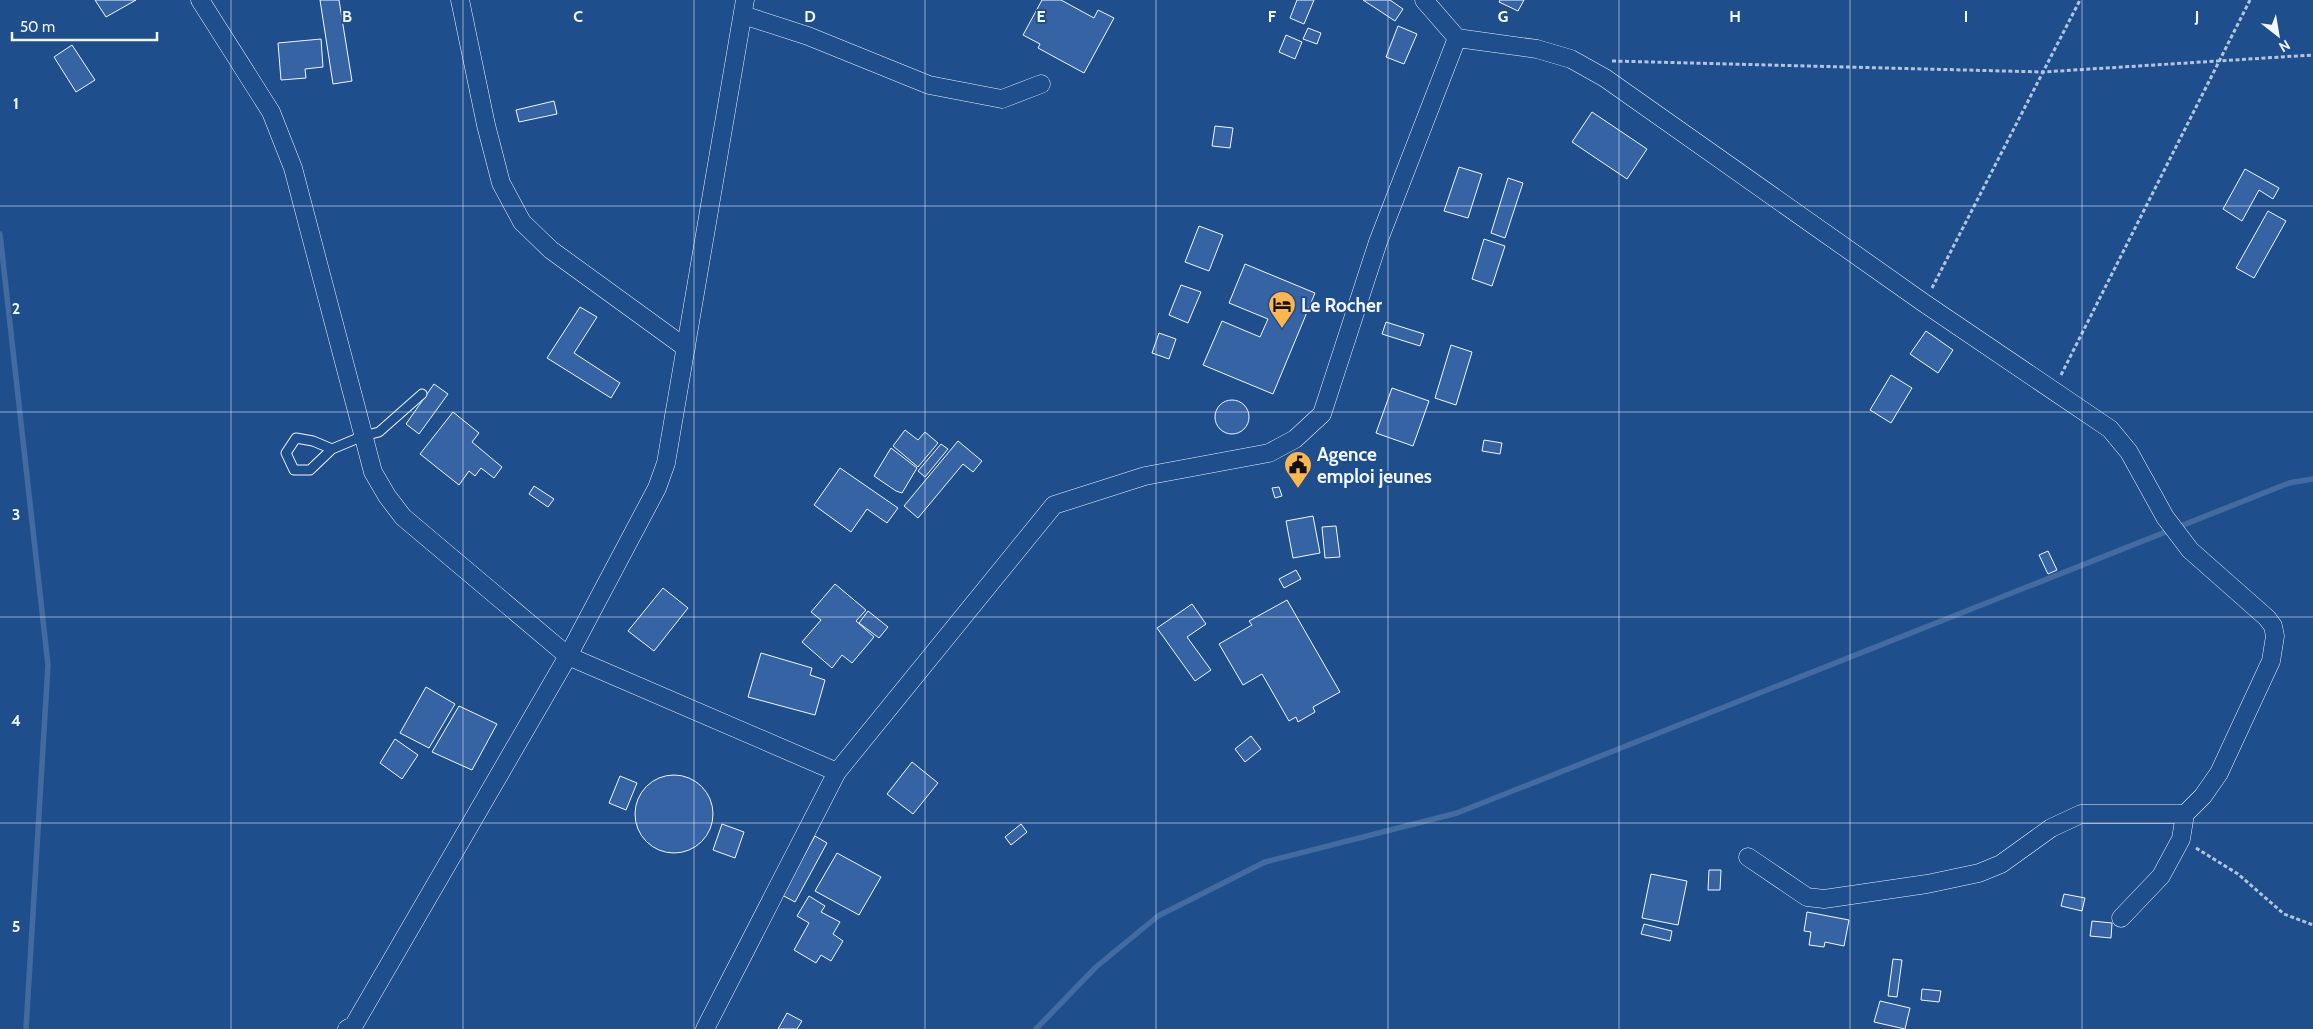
<svg xmlns="http://www.w3.org/2000/svg" width="2313" height="1029" font-family="Cabin,sans-serif">
	<style>
		.lines { fill: none; stroke-linecap: round; stroke-linejoin: round }
		.stream { stroke: #446ba0; stroke-width: 5.5 }
		.building { fill: #3563a3; stroke: #f2f6ff }
		.lane-casing { stroke: #f2f6ff; stroke-width: 11 }
		.street-casing { stroke: #f2f6ff; stroke-width: 19 }
		.path { stroke: #b3c4dc; stroke-width: 3; stroke-dasharray: 4 2.5; stroke-linecap: butt }
		.lane { stroke: #1f4e8c; stroke-width: 9 }
		.street { stroke: #1f4e8c; stroke-width: 18 }
		.grid { fill: none; stroke: #f2f6ff; stroke-width: 1; stroke-opacity: 0.55 }
		.labels { text-anchor: middle; dominant-baseline: central; stroke-width: 4; stroke-linejoin: round; paint-order: stroke }
		.poi-label { font-size: 19px; font-weight: bold; fill: #f2f6ff; stroke: #1f4e8c; text-anchor: start }
		.grid-label { font-size: 16px; text-anchor: middle; font-weight: bold; fill: #f2f6ff; stroke: #1f4e8c; stroke-width: 4; stroke-linejoin: round; paint-order: stroke }
	</style>
	<rect width="100%" height="100%" fill="#1f4e8c"/>
	<g class="lines">
		<path class="stream" d="M0,234L48,665L26,1029
			M1036,1029L1096,967L1158,916L1265,862L1457,813L2289,483L2313,479"/>
	</g>
	<path class="building" d="M95,0H136L106,17Z
		M320,0H339L352,81L333,84Z
		M1042,0H1061L1094,18L1098,10L1114,18L1084,73L1038,48L1040,44L1023,35Z
		M1297,0H1314L1304,24L1290,18Z
		M1363,0H1390L1403,9L1395,21Z
		M1500,0H1524L1518,11L1499,2Z
		M1398,26L1417,34L1404,64L1386,57Z
		M1308,28L1321,33L1317,44L1303,39Z
		M1286,35L1302,42L1295,59L1279,52Z
		M321,39L323,67L305,69L306,78L281,80L278,43Z
		M72,45L95,80L76,92L54,57Z
		M554,101L557,114L519,122L516,110Z
		M1592,112L1647,149L1627,179L1572,142Z
		M1215,126L1233,128L1230,148L1212,146Z
		M1459,167L1482,174L1468,218L1444,211Z
		M2245,169L2279,188L2273,199L2259,190L2242,221L2223,209Z
		M1508,178L1523,183L1505,238L1491,233Z
		M2268,211L2286,221L2254,278L2236,268Z
		M1199,226L1223,235L1209,271L1185,262Z
		M1484,239L1505,246L1492,286L1472,279Z
		M1245,264L1315,293L1273,394L1203,365L1222,321L1260,337L1268,319L1229,303Z
		M1181,285L1201,292L1188,323L1169,315Z
		M580,307L597,317L574,353L620,383L611,398L547,358Z
		M1386,322L1424,334L1420,346L1382,334Z
		M1926,331L1953,350L1938,373L1910,354Z
		M1159,333L1176,339L1169,359L1152,353Z
		M1451,345L1472,352L1456,405L1435,398Z
		M1891,375L1912,388L1891,423L1870,410Z
		M434,384L448,394L419,434L406,424Z
		M1392,388L1429,401L1413,446L1376,433Z
		M1215 417a17 17 0 1 1 34 0a17 17 0 1 1-34 0Z
		M453,412L479,433L472,442L502,467L494,478L481,468L475,476L469,471L459,485L420,454Z
		M905,430L918,440L925,432L938,443L918,467L893,446Z
		M1484,440L1502,443L1500,454L1482,451Z
		M958,441L982,461L973,472L963,464L918,518L904,506Z
		M941,444L948,449L925,477L918,471Z
		M891,448L917,468L902,493L896,491L874,476Z
		M840,468L898,508L887,523L867,509L851,532L814,505Z
		M534,486L554,499L548,507L529,494Z
		M1279,487L1282,496L1275,498L1272,488Z
		M1313,516L1320,553L1293,558L1286,521Z
		M1336,526L1340,557L1325,558L1322,527Z
		M2048,551L2057,570L2048,574L2039,555Z
		M1296,570L1301,579L1284,588L1279,579Z
		M835,584L866,610L856,621L874,637L852,663L842,655L832,668L802,642L821,620L811,612Z
		M663,588L688,608L654,651L628,631Z
		M1287,600L1340,692L1313,707L1315,712L1298,722L1296,717L1289,721L1262,674L1243,685L1219,644L1252,625L1249,621Z
		M1192,604L1206,624L1187,637L1211,670L1195,681L1157,628Z
		M868,611L888,627L879,638L859,623Z
		M761,653L812,668L810,675L825,680L815,715L748,697Z
		M426,687L455,704L429,748L400,733Z
		M459,706L497,724L472,770L432,752Z
		M1251,736L1261,749L1245,762L1235,749Z
		M395,739L418,755L402,779L380,763Z
		M912,762L938,783L913,814L887,794Z
		M635 814a39 39 0 1 1 78 0a39 39 0 1 1-78 0Z
		M620,776L637,783L626,810L609,803Z
		M722,824L744,832L735,858L713,850Z
		M1021,824L1027,832L1011,845L1005,837Z
		M815,836L827,843L795,902L782,895Z
		M837,853L881,877L859,915L815,891Z
		M1709,870H1721L1720,890H1708Z
		M1651,874L1687,881L1678,925L1642,918Z
		M2064,894L2085,898L2082,911L2061,906Z
		M809,896L825,906L821,912L840,922L833,934L843,941L831,961L821,955L816,963L794,950L809,923L797,916Z
		M1807,912L1849,920L1844,946L1825,942L1824,947L1809,945L1811,932L1804,931Z
		M2092,921L2112,923L2111,938L2090,936Z
		M1644,924L1672,931L1670,941L1641,934Z
		M1893,959L1902,960L1897,997L1888,996Z
		M1922,989L1941,991L1939,1002L1921,1000Z
		M1880,1001L1910,1008L1905,1029L1874,1022Z
		M787,1013L802,1021L797,1029H778Z"/>
	<g class="lines">
		<defs>
			<path id="lane" d="M332,449L313,441L296,438L286,453L294,470H310L332,449L363,436L379,432L422,394"/>
			<path id="street" d="M200,0L271,112L293,168L373,472L387,496L403,517L568,656L837,772
				M460,0L486,125L501,183L522,222L551,250L686,348
				M743,15L808,36L929,85L1002,99L1041,84
				M1457,38L1537,49L1571,59L1605,78L1924,303L2110,429L2129,452L2165,517L2190,550L2267,618L2273,626L2275,636L2271,661L2219,773L2203,796L2185,814L2181,839L2161,876L2121,918
				M1748,857L1807,897L1824,899L1927,884L1979,873L2001,864L2051,828L2081,814H2185
				M347,1029L354,1025L568,656L657,488L666,463L745,0
				M705,1029L837,772L1054,505L1145,476L1269,453L1295,439L1322,414L1378,242L1457,38L1424,0"/>
		</defs>
		<use href="#lane" class="lane-casing"/>
		<use href="#street" class="street-casing"/>
		<path class="path" d="M1612,61L2043,72L2313,55
			M1932,288L2080,0
			M2061,375L2250,0
			M2196,848L2238,874L2284,914L2313,925"/>
		<use href="#lane" class="lane"/>
		<use href="#street" class="street"/>
	</g>
	<path class="grid" d="M231,0V1029M463,0V1029M694,0V1029M925,0V1029M1156,0V1029M1388,0V1029M1619,0V1029M1850,0V1029M2082,0V1029M0,206H2313M0,412H2313M0,617H2313M0,823H2313"/>
	<defs>
		<symbol id="hotel-pin" viewBox="-11 -11 22 30"><path d="M0 17L-7.5 6A9.5 9.5 0 1 1 7.5 6Z" fill="#ffb74d" stroke="#1f4e8c"/><path d="M-6-4.5h1.5V1H6V5H4.5V3h-9V5H-6ZM-4 0a1.8 1.8 0 1 1 3.6 0ZM.5 0V-2.5h3Q6-2.5 6 0Z" fill="#111"/></symbol>
		<symbol id="civic-pin" viewBox="-11 -11 22 30"><path d="M0 17L-7.5 6A9.5 9.5 0 1 1 7.5 6Z" fill="#ffb74d" stroke="#1f4e8c"/><path d="M-.6-6.5H3V-4.5H.6V-3L4-1V1h2V6H-6V1h2V-1L-.6-3ZM-1.2 2.5V6h2.4V2.5Z" fill="#111"/></symbol>
	</defs>
	<g fill-rule="evenodd">
		<use href="#hotel-pin" x="1266" y="289" width="32" height="43"/>
		<use href="#civic-pin" x="1282" y="449" width="32" height="43"/>
	</g>
	<g class="labels">
		<g class="poi-label">
			<text x="1301" y="305">Le Rocher</text>
			<text x="1317" y="454">Agence<tspan x="1317" dy="22">emploi jeunes</tspan></text>
		</g>
	</g>
	<g class="grid-label">
		<text x="347" y="22">B</text>
		<text x="578" y="22">C</text>
		<text x="810" y="22">D</text>
		<text x="1041" y="22">E</text>
		<text x="1272" y="22">F</text>
		<text x="1503" y="22">G</text>
		<text x="1735" y="22">H</text>
		<text x="1966" y="22">I</text>
		<text x="2197" y="22">J</text>
		<text x="16" y="109">1</text>
		<text x="16" y="314">2</text>
		<text x="16" y="520">3</text>
		<text x="16" y="726">4</text>
		<text x="16" y="932">5</text>
	</g>
	<g transform="translate(2278 35) rotate(149)" stroke="#1f4e8c" stroke-width="4" paint-order="stroke">
	<path d="M0-4L9 19L0 12L-9 19Z" fill="#f2f6ff"/>
	<text y="-8" font-size="14" font-weight="bold" text-anchor="middle" fill="#f2f6ff">N</text>
	</g>
	<path d="M12 32v8h145v-8" fill="none" stroke="#f2f6ff" stroke-width="2.5"/>
	<text x="20" y="32" font-size="15" fill="#f2f6ff" stroke="#1f4e8c" stroke-width="4" paint-order="stroke">50 m</text>
</svg>
